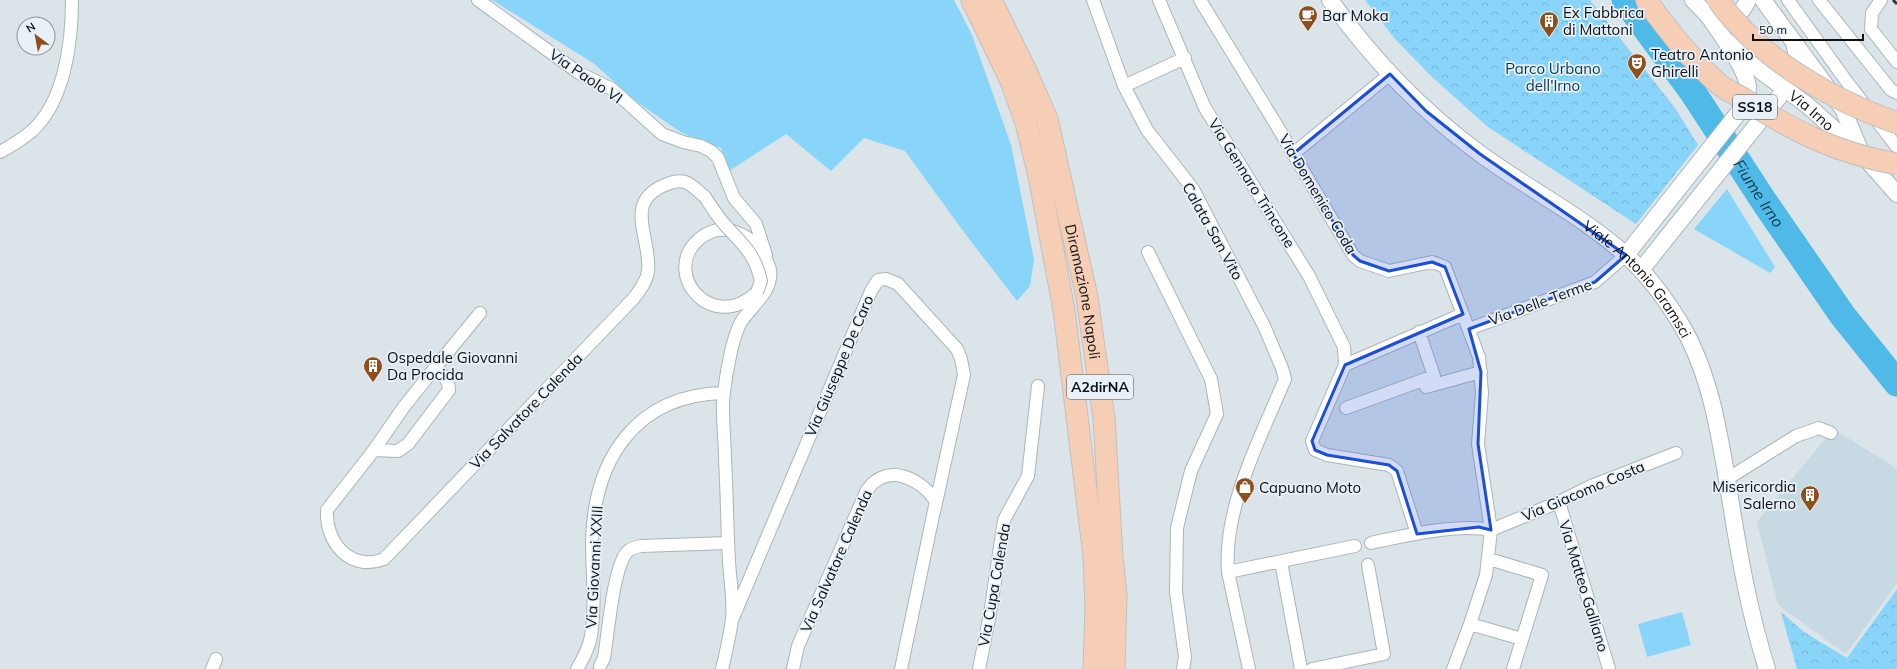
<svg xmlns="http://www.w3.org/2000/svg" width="1897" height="669" font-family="Mulish,sans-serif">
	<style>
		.built { fill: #c7d9e2 }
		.grass { fill: #88d5f9 }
		.forest { fill: url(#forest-crowns) }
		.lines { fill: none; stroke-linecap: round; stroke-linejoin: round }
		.river { stroke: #4fbae7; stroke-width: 27 }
		.street-casing { stroke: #abb5b9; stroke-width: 14 }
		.secondary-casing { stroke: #abb5b9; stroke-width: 18 }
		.highway-casing { stroke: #c0c1c2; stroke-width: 23 }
		.street { stroke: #fff; stroke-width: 12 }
		.secondary { stroke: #fff; stroke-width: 16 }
		.highway { stroke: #f6ceb5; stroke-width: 21 }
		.rail { stroke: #33383a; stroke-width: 3; stroke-dasharray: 8 4; stroke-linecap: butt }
		.street-bridge-casing { stroke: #abb5b9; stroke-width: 14; stroke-linecap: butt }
		.highway-bridge-casing { stroke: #c0c1c2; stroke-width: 23; stroke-linecap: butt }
		.street-bridge { stroke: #fff; stroke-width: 12 }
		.highway-bridge { stroke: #f6ceb5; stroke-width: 21 }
		.marked { fill: #1d4ed8; fill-opacity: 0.2; stroke: #1d4ed8; stroke-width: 3; stroke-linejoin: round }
		.labels { text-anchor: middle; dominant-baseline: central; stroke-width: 3.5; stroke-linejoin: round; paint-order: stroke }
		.shield { fill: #e7f1f7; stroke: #4f5457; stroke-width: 1 }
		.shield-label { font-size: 14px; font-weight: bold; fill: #0e1113 }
		.poi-label { font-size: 15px; fill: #0e1113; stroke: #e7f1f7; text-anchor: start }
		.park-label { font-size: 15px; fill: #08394b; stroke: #e7f1f7 }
		.street-label { font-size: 15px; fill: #0e1113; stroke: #e7f1f7 }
		.water-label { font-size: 16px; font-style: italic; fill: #09394c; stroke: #e7f1f7 }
	</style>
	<defs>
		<pattern id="forest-crowns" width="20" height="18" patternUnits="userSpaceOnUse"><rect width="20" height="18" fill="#88d5f9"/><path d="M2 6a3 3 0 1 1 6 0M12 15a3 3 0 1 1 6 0" fill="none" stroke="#74b6d5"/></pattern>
	</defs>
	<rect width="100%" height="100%" fill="#dae4e9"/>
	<path class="built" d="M1833,429L1890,464L1897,470V583L1846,654L1778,605L1757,522Z"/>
	<path class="grass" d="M492,0H954L972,35L1011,145L1034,260L1030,286L1017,301L966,235L905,151L864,138L831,171L786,134L729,171L721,148L682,133L637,102L593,63Z
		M1727,189L1775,267L1770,273L1694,229Z
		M1682,612L1691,645L1647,657L1638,624Z"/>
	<path class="forest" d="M1365,0H1590L1675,108L1698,145L1636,224L1488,127L1431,76L1395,39Z
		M1897,589V669H1797L1781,612L1804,632L1847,658Z"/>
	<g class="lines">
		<path class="river" id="s1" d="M1625,0L1692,91L1765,203L1843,316L1897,383"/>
		<defs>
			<path id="street" d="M478,0L579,73L612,89L662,134L683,142L701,146L711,151L718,158L734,198L756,224L766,255
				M1093,0L1124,86L1147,130L1193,189L1264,326L1282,368L1285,379C1261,437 1223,507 1228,572L1249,669
				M1159,0L1205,108L1309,276L1344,347L1345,365L1312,441L1315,450L1327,455L1389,465L1397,471L1417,534
				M1200,0L1277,126L1353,255L1360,261L1389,271L1432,262L1445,267L1479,357L1482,393L1478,444L1491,530L1486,575L1470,624L1453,669
				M1788,0L1847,82L1897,147
				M1819,0L1891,90L1897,93
				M1881,0L1872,13L1871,29L1897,62
				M1124,86L1185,58
				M0,152C11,146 24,138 33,130C65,100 72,41 72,0
				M1293,154L1390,74
				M1148,252L1211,379L1217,414L1191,471L1177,528L1176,592L1185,657L1183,669
				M1469,329L1595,282L1626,255
				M1345,365L1463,314
				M434,369L480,313
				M1426,387L1481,372
				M1346,408L1434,376L1419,332
				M374,450L403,408L434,369C443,375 449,379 449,390L408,444L398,451L374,450L327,510C325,542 350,572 384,559L634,298C640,290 647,281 648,271C652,240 622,202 665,185C685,176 690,184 705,197
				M1727,479L1796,436L1819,428L1831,433
				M1559,502L1609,669
				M1491,530L1559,502L1591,486L1676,453
				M1371,543C1403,536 1459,523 1491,530
				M1489,559L1542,575L1513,669
				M1281,562L1301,669
				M1228,572L1355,546
				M733,618L871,291L878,280L886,279L898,284L957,349L961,359L964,375L934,512
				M1470,624L1522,639
				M600,666L604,658C608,635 613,568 627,552C631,548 636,547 641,546L728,543
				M212,669L216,659
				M577,669C583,659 589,648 591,636C596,605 592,572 592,541C594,459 636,395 723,393
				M722,669C726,652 730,636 732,619C734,601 730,580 729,561C727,527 727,493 725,459C725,439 721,411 724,392C726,375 733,332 743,319C754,304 773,290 770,270C769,264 766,260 763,255C748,231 719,220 697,241C662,274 712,335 757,292
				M793,669L798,646L867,490C887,462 920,478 936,501L901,669
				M979,669L990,614L1004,520L1028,476L1038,386
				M1312,669L1384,654L1368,565"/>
			<g id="secondary">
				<path id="s2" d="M1330,0C1372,59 1421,110 1479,153C1528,189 1583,216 1628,257C1649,276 1667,301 1682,326C1713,379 1721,445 1731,504C1740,560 1750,615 1767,669"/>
				<path d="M1693,0L1714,22"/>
				<path d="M1763,0L1843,109L1860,150"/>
				<path d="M1721,20C1735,21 1743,11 1748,0"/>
				<path id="s3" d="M1734,43L1761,71L1807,105L1861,153L1897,194"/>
				<path d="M1626,255L1739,112C1744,104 1748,97 1748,88C1748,70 1718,30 1707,14"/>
				<path d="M1641,270L1794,78L1798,62L1794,42"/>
			</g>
			<g id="highway">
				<path d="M972,0L1011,81L1026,123L1039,176L1064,310L1094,556L1096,607L1094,669"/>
				<path id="s4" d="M991,0L1026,71L1047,119L1087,297L1104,418L1112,557L1116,596L1114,669"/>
			</g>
		</defs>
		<use href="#street" class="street-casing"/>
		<use href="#secondary" class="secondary-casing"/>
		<use href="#highway" class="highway-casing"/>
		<use href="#street" class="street"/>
		<use href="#secondary" class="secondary"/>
		<use href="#highway" class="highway"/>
		<path class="rail" d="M1893,0L1897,4"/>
		<defs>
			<path id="street-bridge" d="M705,197C711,206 717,216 725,225C742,244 755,253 761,281L757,292"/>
			<path id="highway-bridge" d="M1646,0C1668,30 1691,60 1720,85C1727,91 1736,94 1744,99C1794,132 1837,153 1897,164
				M1718,0C1759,58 1831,100 1897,123"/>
		</defs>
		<use href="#street-bridge" class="street-bridge-casing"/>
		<use href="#highway-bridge" class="highway-bridge-casing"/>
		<use href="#street-bridge" class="street-bridge"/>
		<use href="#highway-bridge" class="highway-bridge"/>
	</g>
	<path class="marked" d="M1390,74L1426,111L1480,154L1626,255L1595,282L1469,329L1481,372L1478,444L1491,530L1479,527L1417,534L1397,471L1389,465L1327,455L1315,450L1312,441L1345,365L1463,314L1445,267L1432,262L1389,271L1360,261L1353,255L1293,154Z"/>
	<defs>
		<symbol id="cafe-pin" viewBox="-11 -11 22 30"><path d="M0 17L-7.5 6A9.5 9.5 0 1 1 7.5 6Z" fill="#914e1d" stroke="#e7f1f7"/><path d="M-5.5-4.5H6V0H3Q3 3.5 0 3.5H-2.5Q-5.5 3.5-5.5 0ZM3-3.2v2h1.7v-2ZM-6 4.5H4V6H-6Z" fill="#fff"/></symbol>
		<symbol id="building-pin" viewBox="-11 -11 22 30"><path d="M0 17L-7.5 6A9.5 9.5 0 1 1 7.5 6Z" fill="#914e1d" stroke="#e7f1f7"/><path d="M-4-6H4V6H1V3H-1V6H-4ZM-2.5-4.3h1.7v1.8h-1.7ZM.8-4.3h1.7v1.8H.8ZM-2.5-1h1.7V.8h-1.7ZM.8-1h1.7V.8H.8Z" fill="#fff"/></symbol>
		<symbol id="theatre-pin" viewBox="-11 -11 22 30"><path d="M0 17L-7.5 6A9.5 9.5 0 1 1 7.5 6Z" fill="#914e1d" stroke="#e7f1f7"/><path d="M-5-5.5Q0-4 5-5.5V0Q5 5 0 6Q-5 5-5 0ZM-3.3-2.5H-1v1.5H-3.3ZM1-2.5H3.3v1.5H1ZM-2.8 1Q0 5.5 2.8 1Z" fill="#fff"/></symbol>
		<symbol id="shop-pin" viewBox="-11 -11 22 30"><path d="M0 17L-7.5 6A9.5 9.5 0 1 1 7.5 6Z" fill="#914e1d" stroke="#e7f1f7"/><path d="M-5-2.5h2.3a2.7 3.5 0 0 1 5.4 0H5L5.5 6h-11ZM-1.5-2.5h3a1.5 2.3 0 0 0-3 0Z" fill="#fff"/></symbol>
	</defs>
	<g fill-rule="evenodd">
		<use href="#cafe-pin" x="1297" y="4" width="22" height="30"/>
		<use href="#building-pin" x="1538" y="10" width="22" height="30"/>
		<use href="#theatre-pin" x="1626" y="52" width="22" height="30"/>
		<use href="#building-pin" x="362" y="355" width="22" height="30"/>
		<use href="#shop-pin" x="1234" y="476" width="22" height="30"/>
		<use href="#building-pin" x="1799" y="484" width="22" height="30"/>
	</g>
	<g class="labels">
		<g class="shield">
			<rect x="1733" y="95" width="44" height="24" rx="3"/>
			<rect x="1067" y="375" width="66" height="24" rx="3"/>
		</g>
		<g class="shield-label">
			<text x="1755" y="107">SS18</text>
			<text x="1100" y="387">A2dirNA</text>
		</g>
		<g class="poi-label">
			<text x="1563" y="12">Ex Fabbrica<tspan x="1563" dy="17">di Mattoni</tspan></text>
			<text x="1322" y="15">Bar Moka</text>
			<text x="1651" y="54">Teatro Antonio<tspan x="1651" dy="17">Ghirelli</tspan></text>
			<text x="387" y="357">Ospedale Giovanni<tspan x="387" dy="17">Da Procida</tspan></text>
			<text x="1796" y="486" text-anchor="end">Misericordia<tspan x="1796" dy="17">Salerno</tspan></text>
			<text x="1259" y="487">Capuano Moto</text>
		</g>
		<g class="park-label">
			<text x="1553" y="68">Parco Urbano<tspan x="1553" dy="17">dell'Irno</tspan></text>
		</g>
		<g class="street-label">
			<text transform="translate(586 76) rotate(34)">Via Paolo VI</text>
			<text stroke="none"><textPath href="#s3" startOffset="103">Via Irno</textPath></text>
			<text transform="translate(1252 183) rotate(58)">Via Gennaro Trincone</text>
			<text transform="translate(1318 194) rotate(59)">Via Domenico Coda</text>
			<text transform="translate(1213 231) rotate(61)">Calata San Vito</text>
			<text stroke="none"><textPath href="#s2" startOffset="419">Viale Antonio Gramsci</textPath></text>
			<text stroke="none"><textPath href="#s4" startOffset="308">Diramazione Napoli</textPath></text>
			<text transform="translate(1540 302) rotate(-20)">Via Delle Terme</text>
			<text transform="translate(839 366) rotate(-67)">Via Giuseppe De Caro</text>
			<text transform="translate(526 411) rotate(-46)">Via Salvatore Calenda</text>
			<text transform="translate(1583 491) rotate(-23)">Via Giacomo Costa</text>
			<text transform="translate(836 561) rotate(-66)">Via Salvatore Calenda</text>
			<text transform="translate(594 567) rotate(-87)">Via Giovanni XXIII</text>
			<text transform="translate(994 585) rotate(-80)">Via Cupa Calenda</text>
			<text transform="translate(1584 586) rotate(73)">Via Matteo Galliano</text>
		</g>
		<g class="water-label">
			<text stroke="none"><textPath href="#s1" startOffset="235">Fiume Irno</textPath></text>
		</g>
	</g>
	<g transform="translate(36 36) rotate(328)"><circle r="19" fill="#e7f1f7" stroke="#90979c"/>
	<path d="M0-3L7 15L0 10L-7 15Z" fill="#914e1d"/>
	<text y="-6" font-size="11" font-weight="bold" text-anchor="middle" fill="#0e1113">N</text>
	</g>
	<path d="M1753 34v6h110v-6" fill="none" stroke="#0e1113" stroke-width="2"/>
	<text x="1759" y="34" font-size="12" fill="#0e1113" stroke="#e7f1f7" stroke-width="3" paint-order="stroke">50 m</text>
</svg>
